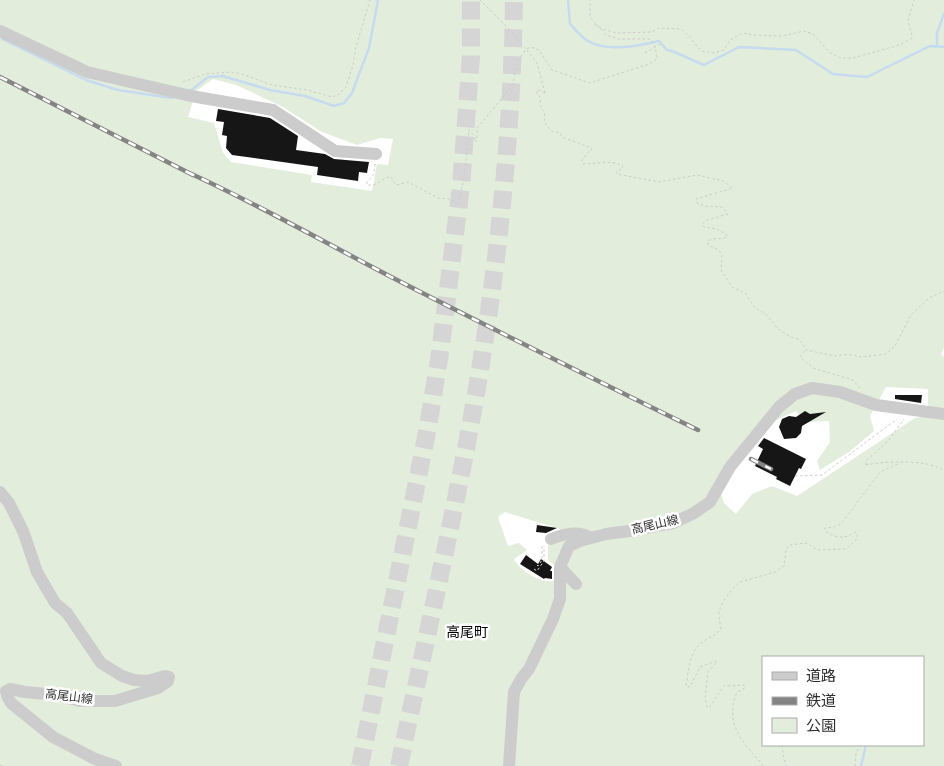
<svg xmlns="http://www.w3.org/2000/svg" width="944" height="766" font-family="'Source Sans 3','Noto Sans JP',sans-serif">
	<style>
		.green { fill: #e3eddb; fill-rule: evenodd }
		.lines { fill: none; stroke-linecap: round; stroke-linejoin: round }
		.stream { stroke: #c6dbef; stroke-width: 2.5 }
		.building { fill: #161616 }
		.highway-tunnel { stroke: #d5d5d5; stroke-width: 18; stroke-dasharray: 18 9; stroke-linecap: butt }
		.path { stroke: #ccc; stroke-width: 1; stroke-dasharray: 2.5 2.5; stroke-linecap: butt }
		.minor { stroke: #ccc; stroke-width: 12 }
		.rail-casing { stroke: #848484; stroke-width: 4.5 }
		.rail { stroke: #fff; stroke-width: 2.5; stroke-dasharray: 8; stroke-linecap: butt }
		.labels { text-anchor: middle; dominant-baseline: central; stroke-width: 5; stroke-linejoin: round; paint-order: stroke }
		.street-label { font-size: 12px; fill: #2f2f2f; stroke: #fff }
		.neighbourhood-label { font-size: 14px; fill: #000; stroke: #fff }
	</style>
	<rect width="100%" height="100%" fill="#fff"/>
	<path class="green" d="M0,0H944V348L941,354L944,357V766H0ZM213,79L236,85L283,107L322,132L357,145L380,138L393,139L388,165L377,164L372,191L311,182L312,175L231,162L223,153L214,123L188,117L196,91ZM886,387L928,389V416L915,418L797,496L772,486L752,494L736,514L724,503L717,482L774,421L796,411L805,422L829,421L830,442L817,461L820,470L849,452L874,431L870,416ZM505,512L560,529L559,542L548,545V560L555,566V579L553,581C540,583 520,571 514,559L527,550L519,543L508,546L498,517ZM763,657H923V745H763Z"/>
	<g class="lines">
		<path class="stream" d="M568,0L570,24C576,30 581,37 588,41C606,52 639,46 659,41L667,50L672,51L704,65L739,47L796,50L833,74L867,77L930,46L944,47
			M2,39L86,80L118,90L172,98
			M937,46V33L944,14
			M190,91L208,77L223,76L270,90L305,96L334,106L344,103L352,93L369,48L378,0
			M861,766L866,745"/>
	</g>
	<path class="building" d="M218,109L270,118L298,136L296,150L325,154L334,159L369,162L367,173L359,172L358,181L317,175L318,167L232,155L226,148L227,136L222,135L224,122L216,121Z
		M895,395H922L921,403L895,399Z
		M805,411L810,414L826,412L802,426L801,433L796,438L784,439L779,427L782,419L789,416L796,417Z
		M764,438L806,459L801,469L799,468L790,486L776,479L777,477L755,466L763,449L758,446Z
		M537,525L557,528L546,533L536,532Z
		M526,555L538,564L541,559L552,567L550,571H552V579L545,578L544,579L520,564Z"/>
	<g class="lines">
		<path class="highway-tunnel" d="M360,766L428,427L440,353L461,186L471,56V0
			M399,766C422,657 447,548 468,438C495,294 512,146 514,0"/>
		<path class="path" d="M595,24L602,29L617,33L651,32L659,28L681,29L688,35L701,51L714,53L724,50L730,40L743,33L754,35L782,36L804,31L813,34L829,52L840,58H853L899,45L911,39L912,35L908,21L914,0
			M645,53L660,44
			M183,82L205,74L231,72L242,74L272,85L307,90L332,97L338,95L346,87L353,65L356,47L370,0
			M545,93L539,90H537V94L540,97L541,108L545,113L544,122L551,131L560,133L562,137L591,148L592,150L587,153L582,161L583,164C598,164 609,159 623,166L622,169L616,172L617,174L659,182L697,175L723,181L733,188L696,199L697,203L704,206L722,207L728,214
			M545,93L537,63L526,49L531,47L539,50L552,70L590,83L649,64L657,59L655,46L650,39H618L606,35L590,17V0
			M375,164L374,174L367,182V185H374L388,177H391L396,185L408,182L438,198L449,199L457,203L459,202L464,178L469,130L475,137L474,141H477V128L509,90L513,83L517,63L526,49L518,41L515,35L480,0
			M728,214L707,220L702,224L704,227L717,229L727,235V237C720,240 714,237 708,241V245L717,249L722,254L721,270L732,287L745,293L755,308L766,314L778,329L789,336L800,340L806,350L835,356L848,354L861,357L886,354L895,346L911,315L929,298L944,291
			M805,351L800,357L813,368L853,380L860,388
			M866,465C883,461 931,459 944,471
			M866,465V461L889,440L904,419
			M795,476L822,475L897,419
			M537,565L538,566L542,560V546
			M534,569L537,571L544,561V546
			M782,745L783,754L786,766
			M0,765L2,766
			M763,766C758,758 750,752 745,744C732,727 729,711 737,692L745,688L744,685L731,686L725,685C719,692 715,700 709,708L707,707L705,698L708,672L717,662L716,661L700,667L690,687L686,686C688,674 689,656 698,646C704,639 714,637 721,629L719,618V611L725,598L734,587L740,582L775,572L784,566L786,550L789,545L806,543L818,550L846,549L857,539V533L856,532C844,539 837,539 825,531V528L834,527L841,524L880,472L900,463
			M855,766L856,754L860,745"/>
		<path class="minor" d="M0,31L87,72L191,96L273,110L335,151L376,154
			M0,492L9,503L23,531L37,572L55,603L67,613L101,663L122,676L134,680L147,681L165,676L169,677L168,681L158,688L115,701H80L57,695L25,692L10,689L6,691L8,698L11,703L53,737L95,759L116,766
			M551,539C564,534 578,530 591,538
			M560,567L576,584
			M509,766L514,692L521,679L529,669L553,619L560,599V567L569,546L580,541L606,534L629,531L673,523L694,513L710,502L730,467L779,407L795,394L812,388L840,392L876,405L944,414"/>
		<defs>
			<path id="rail" d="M0,77L193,175
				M187,172C260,205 329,245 399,281C498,332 598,381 698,430
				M751,459L771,469"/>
		</defs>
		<use href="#rail" class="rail-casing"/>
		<use href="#rail" class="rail"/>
	</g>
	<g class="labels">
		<g class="street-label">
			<text transform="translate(655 525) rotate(-13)">高尾山線</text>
			<text transform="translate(69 697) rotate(7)">高尾山線</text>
		</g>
		<g class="neighbourhood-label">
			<text x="467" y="633">高尾町</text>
		</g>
	</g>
	<rect x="762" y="656" width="162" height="90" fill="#ffffff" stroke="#acacac"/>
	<rect x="772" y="672" width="25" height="8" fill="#cccccc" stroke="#acacac"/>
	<text x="806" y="681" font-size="15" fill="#2f2f2f">道路</text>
	<rect x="772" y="697" width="25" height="8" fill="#848484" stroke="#acacac"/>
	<text x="806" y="706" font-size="15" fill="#2f2f2f">鉄道</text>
	<rect x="772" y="718" width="25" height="15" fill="#e3eddb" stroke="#acacac"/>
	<text x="806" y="731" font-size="15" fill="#2f2f2f">公園</text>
</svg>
